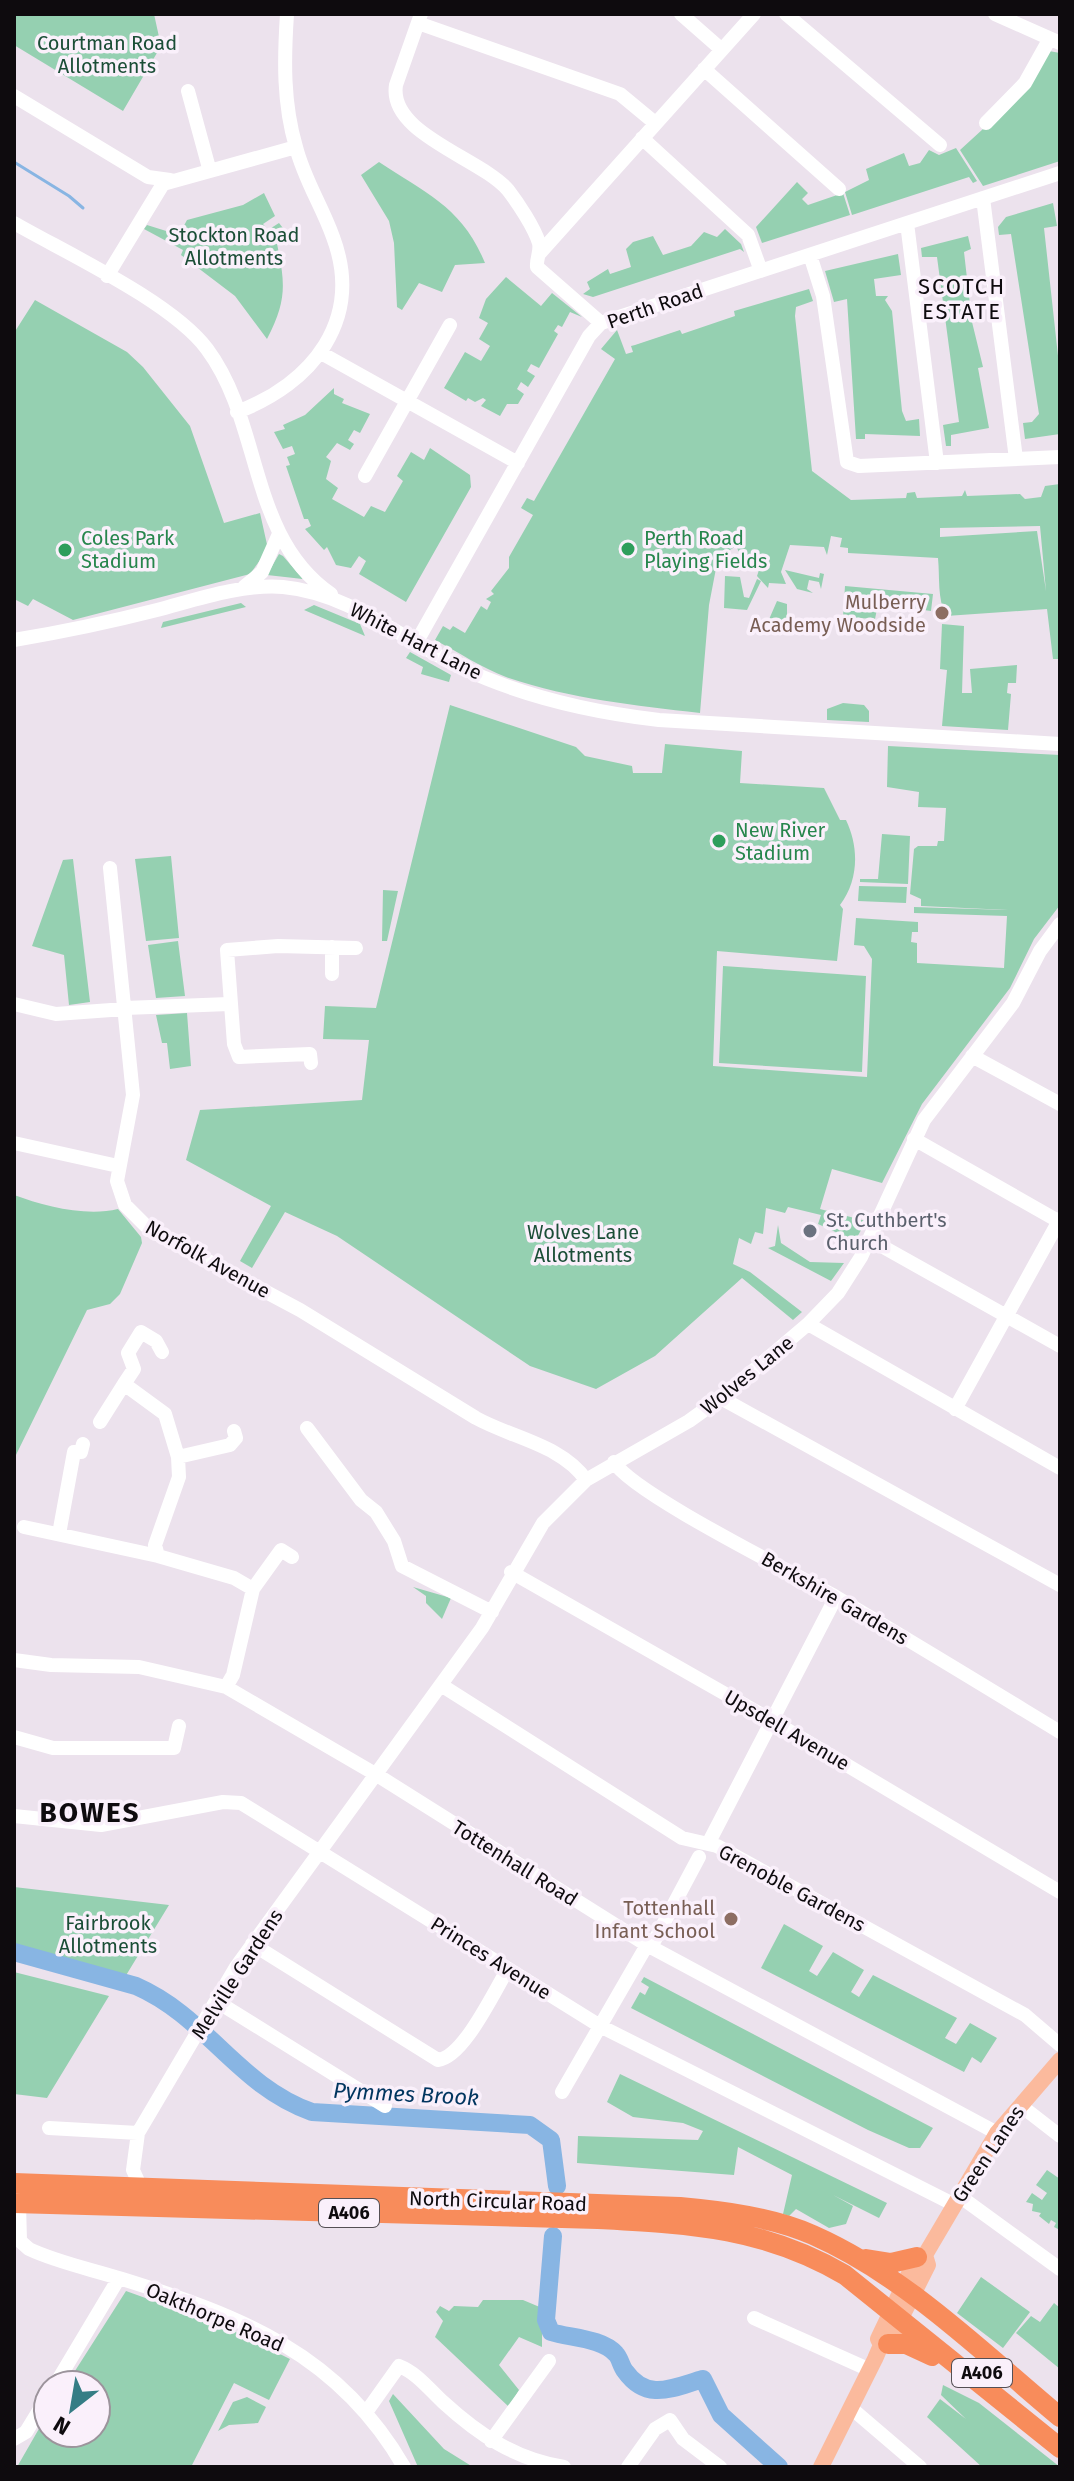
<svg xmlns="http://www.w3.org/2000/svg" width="1074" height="2481" font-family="'Fira Sans',sans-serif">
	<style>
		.green { fill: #95d0b1; fill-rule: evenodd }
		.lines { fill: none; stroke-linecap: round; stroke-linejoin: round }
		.stream { stroke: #88b5e3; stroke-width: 3 }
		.river { stroke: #88b5e3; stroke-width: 18 }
		.minor { stroke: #fff; stroke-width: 14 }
		.major { stroke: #fbba9d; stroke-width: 16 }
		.highway { stroke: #f88c5b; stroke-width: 20 }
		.leisure-dot { fill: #2e9e5b; stroke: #faf0fb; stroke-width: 3 }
		.education-dot { fill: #8d6e63; stroke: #faf0fb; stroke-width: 3 }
		.worship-dot { fill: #6b7280; stroke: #faf0fb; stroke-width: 3 }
		.labels { text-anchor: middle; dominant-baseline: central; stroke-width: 7; stroke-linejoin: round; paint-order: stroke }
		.shield { fill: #faf0fb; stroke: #555055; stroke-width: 2 }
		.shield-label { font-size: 18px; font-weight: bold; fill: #0e0b0e }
		.park-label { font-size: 20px; fill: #1b4e37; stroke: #faf0fb }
		.street-label { font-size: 20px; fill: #0e0b0e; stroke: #faf0fb }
		.leisure-label { font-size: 20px; fill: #27864d; stroke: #faf0fb; text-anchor: start }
		.education-label { font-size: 20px; fill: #785e54; stroke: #faf0fb; text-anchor: end }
		.worship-label { font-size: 20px; fill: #5b616d; stroke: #faf0fb; text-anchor: start }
		.neighbourhood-label { font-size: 22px; letter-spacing: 2px; fill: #0e0b0e; stroke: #faf0fb }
		.water-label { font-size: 22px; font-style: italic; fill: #01355f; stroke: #faf0fb }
		.district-label { font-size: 28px; font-weight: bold; letter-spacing: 2px; fill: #0e0b0e; stroke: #faf0fb }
	</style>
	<rect width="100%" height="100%" fill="#ece2ed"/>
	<path class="green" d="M14,14H154L161,46L123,111L14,45Z
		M1049,51L1060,53V161L983,186L960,150L983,129Z
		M956,148L977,181L973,183L969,177L852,215L845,192L869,180L866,169L904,153L909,166L920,163L929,150L939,155Z
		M379,162C427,194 462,207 485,263L455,265L442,292L419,283L402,310L397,307L394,243L389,221L361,175Z
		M797,182L808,193L802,199L808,205L843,193L850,215L762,243L756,227Z
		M264,193L275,216L263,224L268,230L279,223L286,232L276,239C285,282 288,299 267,339L235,296L181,255L183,250L144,229L147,225L179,235L187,220L243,205Z
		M1053,203L1057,226L1044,228L1060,374V434L1025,439L1023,423L1032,422L1039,414L1011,234L999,235L998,227L1006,217Z
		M725,229L741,244L744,252L740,249L593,297L583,294L590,289L587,282L608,269L610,274L631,267L626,249L633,242L653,236L663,255L691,246L704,232L717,237Z
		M968,236L971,249L964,252L972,322L983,367L978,368L989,428L951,435V446H946L943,425L959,422L937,257H922L921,248Z
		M898,254L901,275L874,279L876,296H888L885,300L892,311L902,411L906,421L919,419L920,436L865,434V439H856L847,299L834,302L825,271Z
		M506,277L541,306L552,293L582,317L570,312L562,327L558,325L554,331L558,334L539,368L531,364L527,371L535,376L528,387L521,382L517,389L524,394L518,404H507L500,416L481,406L486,400L483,398L475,402L468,398L466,401L444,388L465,352L481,361L490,346L479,339L488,323L479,318L486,299Z
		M809,289L813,301L796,307L795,316L812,471L851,500L906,498L907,493L915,492L917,498L962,496L965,490L967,496L1020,494L1025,499L1041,497L1045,486L1060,484V659H1053L1047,609L946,616C937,597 940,579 938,558L848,553V548L840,547L842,538L831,536L827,555L824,547L790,545L781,572L786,584L769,583L768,588L757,576L760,567L739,552L736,546L718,558L709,605L700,713C634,705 570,699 506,677C482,668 458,652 435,640L443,626L450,630L453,626L465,633L481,606L487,610L491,602L486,599L494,594L491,591L509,568V557L533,515L521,508L527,498L534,501L615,359L601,349L617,330L626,354L633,352L631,346L635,345L680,330L682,334L735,316L734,311ZM1040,526L1046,591L1037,531L940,537V528Z
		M35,300L127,352L143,367L190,426L224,523L260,513L268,549L250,574L73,620L33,599L28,606L14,599V333Z
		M334,388V394L344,399L342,403L370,414L360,433L354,430L348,440L354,444L350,450L337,443L326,457L331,461L326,479L338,488L332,499L364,517L371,506L385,512L403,481L397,476L411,452L424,460L430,448L470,475L471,487L406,602L359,574L366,561L359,556L351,568L336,565L327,547L324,550L305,529L311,526L308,519H304L286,466L290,465L287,457L295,454L292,446L283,449L274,432L285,429L283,425L305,415Z
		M279,554L283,556L303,579L267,575Z
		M785,570L819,578L820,573L824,574L821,589L819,582L809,580L807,589L813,593L797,589Z
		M725,576L740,577L744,597L749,598L757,579L761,581L747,610L724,608Z
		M845,586L933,594L931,611L878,604L875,619L843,617Z
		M777,601L787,604V630L767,624Z
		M241,603L246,607L161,628L163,622Z
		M314,605L360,624L365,636L304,610Z
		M942,624L964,626L962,693H972L970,669L1017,665L1016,683H1008L1007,693L1011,694L1008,730L942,726L947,670L940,669Z
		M410,652L451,675L449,682L421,674L423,667L406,658Z
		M843,703L864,705L869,711V722L827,720V709Z
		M450,705L576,747L585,756L632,766L633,773H662L665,744L742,751L740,783L824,788L840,820H846C859,847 859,880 840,905L843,909L837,961L717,951L713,1066L867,1077L872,959L864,946L854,945L856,918L918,922V932H912L911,942L917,943V963L1004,968L1007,916L914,913V907L1008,910L921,906V899L910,894L914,849L918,846H937L938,841H944L946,808L918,807L919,792L887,787L888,746L1060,755V905L1034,939L1010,988L922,1104L882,1183L832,1169L820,1209L866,1221L855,1241L818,1224L821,1215L788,1207L785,1213L766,1208L763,1234L755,1232L751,1244L739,1238L733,1264L750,1272L802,1312L793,1320L742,1278L655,1356L596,1389L530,1366L337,1236L285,1212L252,1268L240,1261L271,1206L186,1160L200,1110L362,1100L369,1040L323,1039L325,1006L376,1008Z
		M882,834L910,836L908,884L860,882V879H878Z
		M171,856L179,938L146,941L135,859Z
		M73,859L90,1002L69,1005L64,955L32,946L63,860Z
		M859,886L907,887L906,903L858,901Z
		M383,890L398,891L387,941H382Z
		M178,941L185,996L156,998L148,945Z
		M723,966L866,976L862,1072L719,1063Z
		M187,1013L191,1066L170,1069L167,1043H162L156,1015Z
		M14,1195C44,1206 86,1217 118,1209L141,1237L142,1243L120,1294L110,1304L87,1310L14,1459Z
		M778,1225L781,1243L810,1262L844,1263L831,1281L768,1248L775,1246Z
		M413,1587L451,1598L442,1619L426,1603V1596Z
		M14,1887L169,1905L125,1977L14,1948Z
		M784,1924L823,1946L809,1971L817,1976L833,1952L864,1970L851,1992L859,1997L873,1975L957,2018L945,2038L956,2044L970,2023L997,2038L981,2063L972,2057L964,2072L761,1968Z
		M14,1972L109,1996L47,2098L14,2094Z
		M644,1977L933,2128L920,2148H909L868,2130L631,2008L640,1992L645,1995L649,1987L641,1982Z
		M620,2074L887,2203L879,2218L833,2195L853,2206L846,2224L829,2228L796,2209L789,2216L783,2214L792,2175L738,2147L734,2175L577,2163L578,2136L698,2140L703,2131L683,2123L633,2117L607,2102Z
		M1047,2170L1060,2179L1058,2229L1054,2227L1056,2223L1051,2220L1049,2224L1039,2216L1041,2213L1032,2211L1033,2204L1026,2202L1032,2193L1042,2200L1047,2193L1036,2185Z
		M981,2277L1030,2312L1003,2348L957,2313Z
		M126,2291L223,2326L290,2359L269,2400L234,2383L191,2467H17L48,2413V2433H96V2385H66Z
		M483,2300H523L542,2308V2347L519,2337L499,2365L519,2390L509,2407L435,2337L443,2321L436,2312L440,2306L449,2311L454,2306L478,2307Z
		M1054,2303L1060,2308V2369L1016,2333L1031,2316L1040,2322Z
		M943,2385L979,2403L1060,2467H982L927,2417L940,2399L966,2419L941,2395Z
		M393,2394L444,2449L473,2467H418L389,2401Z
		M247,2397L266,2407L258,2423L229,2425L218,2431L233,2402Z"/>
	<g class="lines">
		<path class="stream" d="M14,162L69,196L83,208"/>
		<path class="river" d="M14,1952L136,1986C207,2017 238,2086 312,2112L530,2125L551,2140L557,2186
			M553,2236L546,2320L551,2332C570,2338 602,2338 616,2354C620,2358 621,2366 625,2371C647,2402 672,2388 703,2379L721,2415L779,2467"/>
		<path class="minor" d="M421,14L396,85C388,134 481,158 508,190C518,203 534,227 539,243C541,252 536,259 537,267L601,323
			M681,14L722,50
			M786,14L940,145
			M995,14L1060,43
			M418,23L620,94L655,123
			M704,69L839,189
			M188,91L209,168
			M14,96L148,177L170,180
			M986,123L1025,83L1049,40
			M642,138L748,235L761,271
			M983,198L1016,459
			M14,223C68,254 172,302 207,349C263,424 248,537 331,594
			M907,223L937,463
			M539,254L754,14
			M810,255L823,296L847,462L859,466L1060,457
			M107,276L163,184L296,147
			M321,353L518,463
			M237,412C312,384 364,320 333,237C322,206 304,179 296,147C283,103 284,59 287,14
			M365,476L450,325
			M244,587L262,572L278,536
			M14,640C62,632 110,622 157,610C198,599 240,584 283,587C349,593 402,639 460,667C523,697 590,712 659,720L1060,744
			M416,643L589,336L601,323L1060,173
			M110,868L133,1095L117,1181L125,1205L150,1230L300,1310L476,1418C512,1438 562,1445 586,1480
			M332,974V947
			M14,1004L56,1014L125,1009
			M125,1008L229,1004
			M972,1056L1060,1104
			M311,1063L310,1054L239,1057L234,1044L227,950L278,946L356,948
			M914,1139L1060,1222
			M14,1143L118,1166
			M869,1239L1060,1346
			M808,1324L1060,1468
			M162,1352L156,1341L141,1332L128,1353L134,1369L124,1384L165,1414L178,1457L179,1477L155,1545L158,1556L234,1578L253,1589L233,1675L226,1687
			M721,1398L1060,1585
			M955,1409L1060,1219
			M100,1422L124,1384
			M307,1428L361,1500L376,1512L394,1541L402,1566L492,1612
			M178,1457L230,1445L236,1438L234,1431
			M614,1462C632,1493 794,1573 836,1597C911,1641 986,1687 1060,1732
			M24,1527L158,1556
			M59,1534L74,1452H81L83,1444
			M511,1572L771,1720L1060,1892
			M253,1589L281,1550L292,1557
			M14,1660L51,1665L139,1667L226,1687L377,1775L647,1945L997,2133
			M441,1685L682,1838L717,1846L801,1892L1025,2015L1060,2045
			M14,1737L53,1748H174L179,1726
			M14,1816L101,1825L223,1802L241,1803L600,2026L953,2204
			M708,1844L836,1597
			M252,1944L438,2060C464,2057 494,1991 508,1969
			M651,1947L699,1857
			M216,2001L385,2106
			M562,2092L647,1945
			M1020,2105L1060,2136
			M49,2128L138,2133
			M141,2188L133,2170L138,2133L236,1967L482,1628L543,1523L586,1480L689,1421L721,1398L808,1324L838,1293L861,1257L924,1120L1013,1003L1040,951L1060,924
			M958,2195L1060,2269
			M19,2204L20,2241L29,2249C59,2263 91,2269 122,2279C241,2316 339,2354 404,2467
			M754,2318L870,2370
			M55,2385L119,2278
			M851,2408L920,2467
			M367,2411L399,2366C417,2373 429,2389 443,2402C479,2435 515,2459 564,2467
			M14,2439L26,2432L48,2396
			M491,2441L549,2361
			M628,2467L655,2429L670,2420L683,2439L720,2467"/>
		<path class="major" d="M881,2345L888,2344L928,2265L925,2255L997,2133L1060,2060
			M821,2467L875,2359L881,2345L878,2339L917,2257L925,2255"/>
		<path class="highway" d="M14,2183L680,2207C723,2211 773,2217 813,2235C906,2276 983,2353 1060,2417
			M14,2203L598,2219C690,2224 763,2227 845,2275L1060,2448
			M866,2259L891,2263L917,2257
			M888,2344H906L932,2356"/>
	</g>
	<g class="leisure-dot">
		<circle cx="628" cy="549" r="8"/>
		<circle cx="65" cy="550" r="8"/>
		<circle cx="719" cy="841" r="8"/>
	</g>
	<g class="education-dot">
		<circle cx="942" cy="613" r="8"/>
		<circle cx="731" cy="1919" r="8"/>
	</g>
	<circle class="worship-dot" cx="810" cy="1231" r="8"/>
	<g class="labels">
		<g class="shield">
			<rect x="319" y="2199" width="60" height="28" rx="6"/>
			<rect x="952" y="2359" width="60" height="28" rx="6"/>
		</g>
		<g class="shield-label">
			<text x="349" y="2213">A406</text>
			<text x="982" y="2373">A406</text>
		</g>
		<g class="park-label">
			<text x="107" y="43">Courtman Road<tspan x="107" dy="23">Allotments</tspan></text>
			<text x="234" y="235">Stockton Road<tspan x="234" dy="23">Allotments</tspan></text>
			<text x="583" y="1232">Wolves Lane<tspan x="583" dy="23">Allotments</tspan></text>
			<text x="108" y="1923">Fairbrook<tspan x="108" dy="23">Allotments</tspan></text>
		</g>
		<g class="street-label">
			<text transform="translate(655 306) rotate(-19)">Perth Road</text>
			<text transform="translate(416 641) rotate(27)">White Hart Lane</text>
			<text transform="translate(208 1259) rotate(29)">Norfolk Avenue</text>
			<text transform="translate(747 1375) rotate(-39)">Wolves Lane</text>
			<text transform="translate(835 1598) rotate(30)">Berkshire Gardens</text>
			<text transform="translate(787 1730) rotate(30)">Upsdell Avenue</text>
			<text transform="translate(515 1863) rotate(32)">Tottenhall Road</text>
			<text transform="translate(792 1888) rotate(28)">Grenoble Gardens</text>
			<text transform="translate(491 1958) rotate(32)">Princes Avenue</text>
			<text transform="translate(237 1974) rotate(-57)">Melville Gardens</text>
			<text transform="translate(988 2154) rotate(-56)">Green Lanes</text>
			<text transform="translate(498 2201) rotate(2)">North Circular Road</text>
			<text transform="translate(215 2317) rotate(23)">Oakthorpe Road</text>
		</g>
		<g class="leisure-label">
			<text x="81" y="538">Coles Park<tspan x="81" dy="23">Stadium</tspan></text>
			<text x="644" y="538">Perth Road<tspan x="644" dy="23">Playing Fields</tspan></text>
			<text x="735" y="830">New River<tspan x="735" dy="23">Stadium</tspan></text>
		</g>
		<g class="education-label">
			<text x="926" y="602">Mulberry<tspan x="926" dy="23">Academy Woodside</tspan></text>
			<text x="715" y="1908">Tottenhall<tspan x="715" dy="23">Infant School</tspan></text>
		</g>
		<g class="worship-label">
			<text x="826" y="1220">St. Cuthbert's<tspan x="826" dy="23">Church</tspan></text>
		</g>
		<g class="neighbourhood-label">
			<text x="962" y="286">SCOTCH<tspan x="962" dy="25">ESTATE</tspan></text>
		</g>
		<g class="water-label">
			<text transform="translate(406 2094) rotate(3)">Pymmes Brook</text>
		</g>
		<g class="district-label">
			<text x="90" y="1812">BOWES</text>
		</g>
	</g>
	<rect width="1074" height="2481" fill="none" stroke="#0e0b0e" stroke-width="32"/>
	<g transform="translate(72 2409) rotate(211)"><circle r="38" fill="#faf0fb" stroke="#9c949c" stroke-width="2"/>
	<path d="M0-6L14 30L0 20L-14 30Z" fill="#357d85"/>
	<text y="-12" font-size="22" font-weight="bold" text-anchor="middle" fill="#0e0b0e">N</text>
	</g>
</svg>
